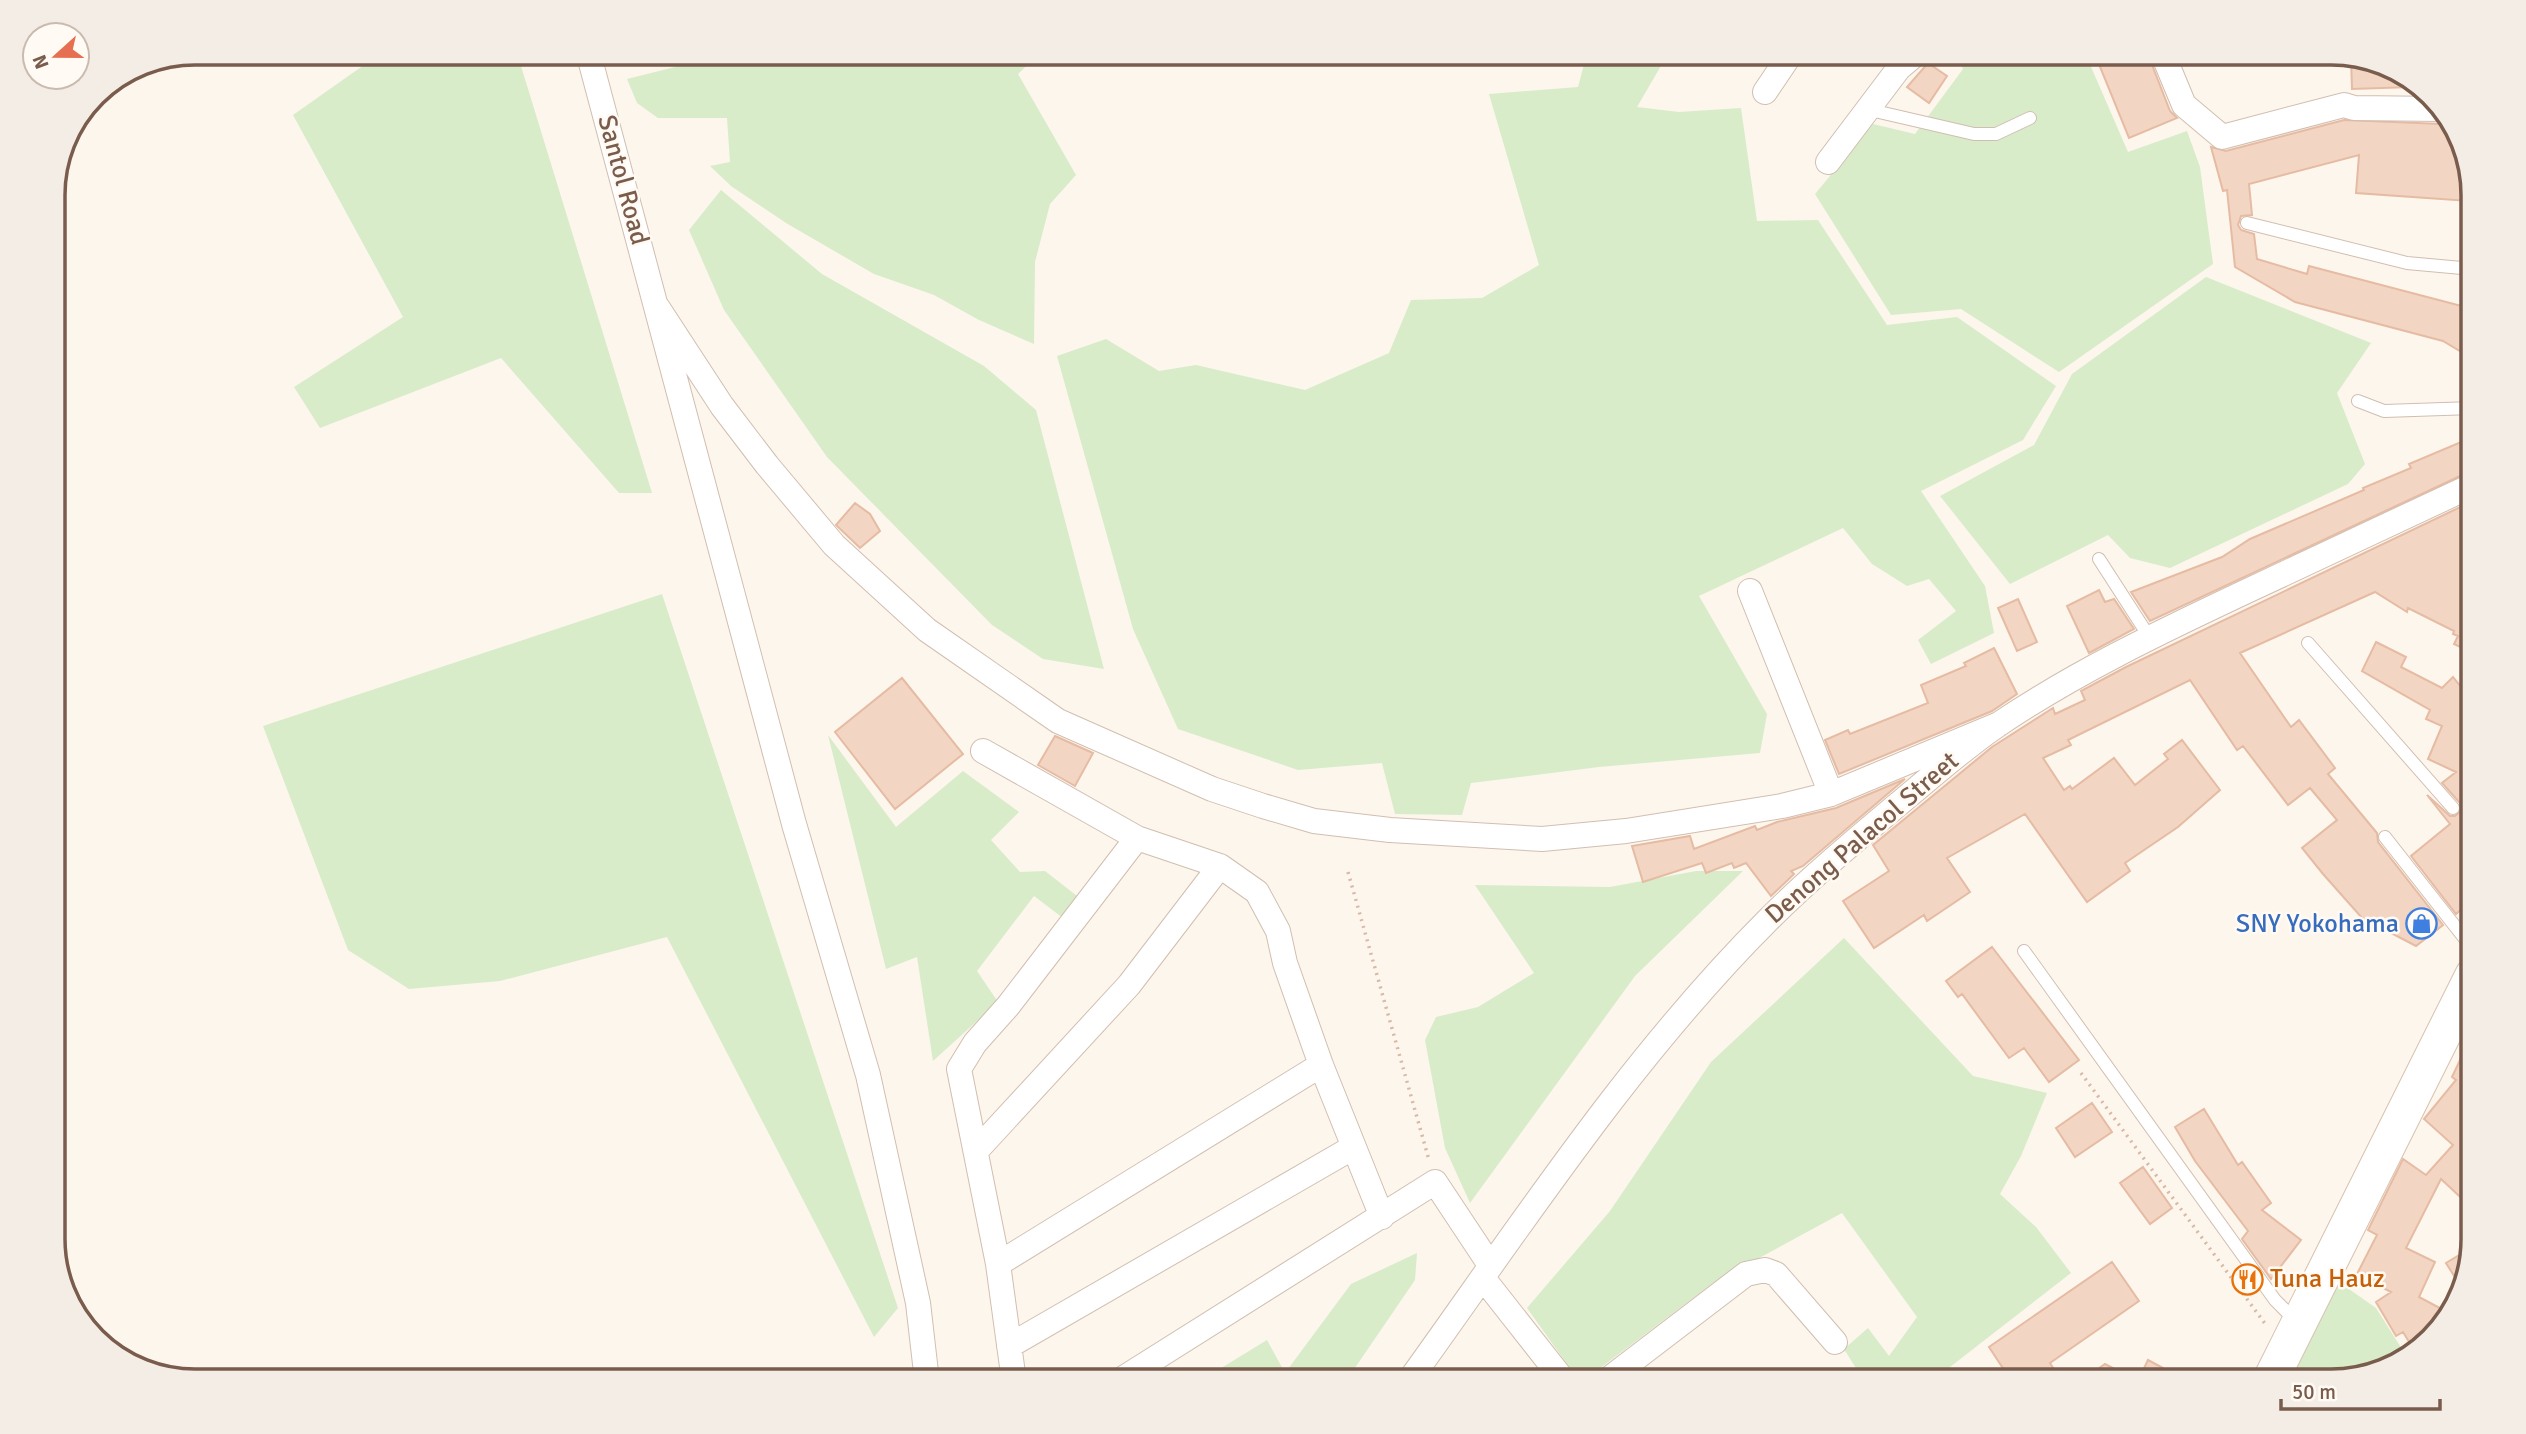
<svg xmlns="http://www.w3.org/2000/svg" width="2526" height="1434" font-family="Signika,sans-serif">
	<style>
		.green { fill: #d8ecc9 }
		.building { fill: #f3d5c3; stroke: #e6bba3; stroke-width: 2 }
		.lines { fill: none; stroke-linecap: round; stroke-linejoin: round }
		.service-casing { stroke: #d1beb0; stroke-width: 14 }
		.minor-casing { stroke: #d1beb0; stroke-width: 26 }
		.secondary-casing { stroke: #d6c0b0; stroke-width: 37 }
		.path { stroke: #d9b8a5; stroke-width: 3.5; stroke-dasharray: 2 5; stroke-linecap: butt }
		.service { stroke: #fff; stroke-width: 12 }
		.minor { stroke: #fff; stroke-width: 24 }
		.secondary { stroke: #fff; stroke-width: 35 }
		.labels { text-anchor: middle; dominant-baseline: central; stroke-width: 5; stroke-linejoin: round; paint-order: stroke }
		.street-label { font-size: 26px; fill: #7a5c4d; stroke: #fffaf3 }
		.shop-label { font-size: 26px; fill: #366cbe; stroke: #fffaf3; text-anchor: end }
		.food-label { font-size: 26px; fill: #c56008; stroke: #fffaf3; text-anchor: start }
		.rim { fill: none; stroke: #7a5c4d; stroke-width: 3.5 }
	</style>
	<rect width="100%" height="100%" fill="#fdf6ec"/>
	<path class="green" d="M1669,52L1637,107L1679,112L1741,108L1757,221L1818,220L1887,325L1957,317L2056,386L2023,440L1921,491L1985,586L1994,633L1931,664L1918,640L1956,611L1929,579L1907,586L1872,564L1843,528L1699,596L1767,714L1760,753L1599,767L1471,783L1462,815L1395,814L1382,763L1298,770L1178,729L1133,629L1057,356L1106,339L1159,371L1196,365L1305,390L1389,353L1411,300L1482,298L1539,265L1489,94L1578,87L1587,53Z
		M381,53H517L652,493H619L501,358L320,428L294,387L403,317L293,115Z
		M712,53H1040L1018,74L1076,175L1050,204L1035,262L1034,344L979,320L934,295L874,274L786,223L731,186L710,166L730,162L727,118H658L637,103L627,79L711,58Z
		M1955,53H2085L2128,152L2187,131L2200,167L2213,264L2059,372L1961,309L1891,315L1815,194L1873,124L1915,134L1963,69Z
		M721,190L822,274L984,366L1036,410L1104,669L1043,659L992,625L827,457L724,310L689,230Z
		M2206,277L2371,343L2337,393L2365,464L2348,484L2170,568L2130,558L2108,535L2010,584L1940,496L2034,445L2072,374Z
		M662,594L898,1308L874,1337L667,937L500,981L409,989L348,950L263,726Z
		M828,735L896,827L963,771L1019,812L991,840L1020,872L1045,871L1077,896L1063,918L1034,896L977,971L998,1002L933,1061L917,957L886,969Z
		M1696,871H1743L1635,976L1470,1203L1445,1148L1425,1040L1436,1017L1478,1007L1534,973L1475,885L1610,887Z
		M1844,938L1973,1076L2047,1093L2021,1156L2000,1194L2036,1227L2071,1273L1932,1381H1864L1844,1349L1868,1328L1889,1356L1917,1317L1842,1213L1713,1283L1583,1381H1579L1527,1308L1610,1211L1711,1062Z
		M1417,1253L1415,1280L1346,1381H1200L1267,1340L1285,1373L1351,1284Z
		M2339,1282L2376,1308L2407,1357L2402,1362L2331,1381H2290Z"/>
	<path class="building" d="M2094,52H2147L2170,111L2177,118L2129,138Z
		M2351,58L2402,71L2426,94H2412V87L2352,89Z
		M1928,63L1947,76L1929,103L1907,87Z
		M2344,120L2442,124L2451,120L2471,179L2469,201L2356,193L2359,155L2249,184L2252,215L2241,216L2238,225L2241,230L2254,234L2257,259L2307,274L2309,266L2473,309V359L2443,341L2295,302L2235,267L2227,190L2223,191L2211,147L2226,151Z
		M2473,437V470L2150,621L2131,592L2222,557L2250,539L2364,490L2363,488L2411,468L2409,464Z
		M2473,501V653L2454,644L2458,636L2453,634L2454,631L2408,608L2407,612L2375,592L2240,653L2291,727L2299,720L2335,768L2328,774L2377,833L2378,842L2443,925L2416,946L2362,918L2323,874L2302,848L2337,820L2310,788L2288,805L2243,746L2237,750L2190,680L2068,740L2071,745L2043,758L2064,790L2070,786L2072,789L2114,758L2135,785L2168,759L2164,754L2182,740L2220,790L2178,827L2125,863L2130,871L2087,902L2025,814L1947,858L1970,892L1927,921L1924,915L1874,948L1843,901L1889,871L1873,845L1992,747L2053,708L2055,714L2085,700L2081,691L2126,667Z
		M855,503L870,514L880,531L860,548L836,525Z
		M2099,590L2105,602L2114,599L2134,629L2089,653L2067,606Z
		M2018,599L2037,642L2017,651L1998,608Z
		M2376,642L2406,657L2401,667L2442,688L2453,677L2473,702V884L2463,908L2456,914L2411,856L2450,824L2427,795L2450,816H2455L2461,811L2460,803L2442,783L2456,772L2428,759L2442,726L2426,719L2430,710L2362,671Z
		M1994,648L2017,694L1992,711L1839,774L1825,740L1848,730L1850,734L1928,703L1921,685L1966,666L1964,663Z
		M902,678L963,754L895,809L835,732Z
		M1055,736L1093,753L1075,786L1038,765Z
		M1905,779L1803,866L1791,871L1794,874L1771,896L1746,863L1734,868L1732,863L1706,873L1702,863L1643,882L1632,846L1690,836L1694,849L1755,826L1757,830L1777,822L1836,808Z
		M1992,947L2079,1060L2049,1082L2024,1048L2009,1058L1962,994L1958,997L1946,981Z
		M2473,1033V1150L2464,1160L2473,1168V1209L2441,1179L2406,1248L2435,1262L2419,1297L2451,1314L2414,1350L2403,1332L2396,1336L2376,1302L2391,1292L2357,1274L2377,1235L2368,1230L2403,1159L2426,1175L2453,1145L2424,1119L2456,1080L2452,1077Z
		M2092,1103L2112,1132L2075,1157L2056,1128Z
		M2204,1109L2238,1165L2242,1162L2271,1203L2262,1210L2301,1240L2271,1279L2242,1239L2248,1231L2195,1161L2175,1127Z
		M2143,1167L2172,1208L2150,1224L2120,1183Z
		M2471,1248L2466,1266L2461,1287L2446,1263Z
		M2112,1262L2139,1301L2050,1363L2062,1382H2012L1989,1347Z
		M2148,1360L2189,1382H2080L2105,1364L2138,1381Z"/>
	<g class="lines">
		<defs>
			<path id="service" d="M1866,109L1974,134H1996L2030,118
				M2247,223L2407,263L2473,269
				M2358,401L2384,411L2473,408
				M2099,559L2150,638
				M2308,643L2453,808
				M2385,837L2473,949
				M2024,951L2275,1300L2297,1322"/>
			<path id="minor" d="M588,52L794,824L868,1075L918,1303L927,1381
				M2162,52L2184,105L2222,137L2344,105L2354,108L2442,109
				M1765,92L1792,52
				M1828,162L1899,68L1918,52
				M658,308L722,406L767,465L834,545L927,630L1058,721L1212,789L1263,806L1314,821L1390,830L1542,839L1626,831L1782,806L1831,794L1999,724
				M1750,591L1831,794
				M983,751L1137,838L1220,866L1257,892L1278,931L1285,963L1321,1065L1382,1217
				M976,1151L1129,985L1220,866
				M998,1264L1321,1065
				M1483,1278L1564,1381
				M1009,1346L1352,1148
				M1014,1381L998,1264L959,1069L975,1043L1008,1006L1137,838
				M1119,1381L1435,1182L1490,1265
				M1409,1381C1522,1224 1630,1058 1768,920C1808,880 1852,843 1896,806C1929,779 1961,750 1996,726C2074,673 2162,631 2247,591C2323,556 2398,520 2473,485
				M1606,1381L1746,1274L1765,1270L1776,1274L1835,1342"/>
			<path id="secondary" d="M2270,1381L2473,975"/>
		</defs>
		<use href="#service" class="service-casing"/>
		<use href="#minor" class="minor-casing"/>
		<use href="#secondary" class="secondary-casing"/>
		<path class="path" d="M1348,872L1429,1160
			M2081,1073L2266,1325"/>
		<use href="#service" class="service"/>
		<use href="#minor" class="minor"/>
		<use href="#secondary" class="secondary"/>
	</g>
	<defs>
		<symbol id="shop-ring" viewBox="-11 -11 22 22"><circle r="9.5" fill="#fffaf3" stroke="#3f7fe0" stroke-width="1.5"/><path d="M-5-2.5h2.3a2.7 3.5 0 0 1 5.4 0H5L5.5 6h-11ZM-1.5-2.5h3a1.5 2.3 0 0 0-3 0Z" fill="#3f7fe0"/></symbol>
		<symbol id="restaurant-ring" viewBox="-11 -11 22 22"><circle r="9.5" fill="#fffaf3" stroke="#e8710a" stroke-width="1.5"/><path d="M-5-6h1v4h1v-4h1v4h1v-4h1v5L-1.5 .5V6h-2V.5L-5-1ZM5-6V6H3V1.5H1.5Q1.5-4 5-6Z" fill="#e8710a"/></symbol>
	</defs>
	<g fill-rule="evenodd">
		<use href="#shop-ring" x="2404" y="906" width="35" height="35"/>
		<use href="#restaurant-ring" x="2230" y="1262" width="35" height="35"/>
	</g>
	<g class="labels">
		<g class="street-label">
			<text transform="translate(623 180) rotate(75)">Santol Road</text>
			<text transform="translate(1862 838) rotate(-41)">Denong Palacol Street</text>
		</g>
		<g class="shop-label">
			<text x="2399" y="924">SNY Yokohama</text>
		</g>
		<g class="food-label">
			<text x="2270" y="1279">Tuna Hauz</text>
		</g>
	</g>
	<path d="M0 0H2526V1434H0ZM195 65H2331A130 130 0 0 1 2461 195V1239A130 130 0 0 1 2331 1369H195A130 130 0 0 1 65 1239V195A130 130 0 0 1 195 65Z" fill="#f4ede6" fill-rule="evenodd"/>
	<path class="rim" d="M195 65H2331A130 130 0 0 1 2461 195V1239A130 130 0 0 1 2331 1369H195A130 130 0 0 1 65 1239V195A130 130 0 0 1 195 65Z"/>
	<g transform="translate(56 56) rotate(249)"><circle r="33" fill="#fffaf3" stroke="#cabbb1" stroke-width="2"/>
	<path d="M0-5L12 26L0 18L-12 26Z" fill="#e76f51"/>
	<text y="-10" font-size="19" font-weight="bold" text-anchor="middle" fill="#7a5c4d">N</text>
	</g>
	<path d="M2281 1399v10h159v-10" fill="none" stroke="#7a5c4d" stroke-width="3.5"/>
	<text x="2292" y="1399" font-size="21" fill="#7a5c4d" stroke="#fffaf3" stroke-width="5" paint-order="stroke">50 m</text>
</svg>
